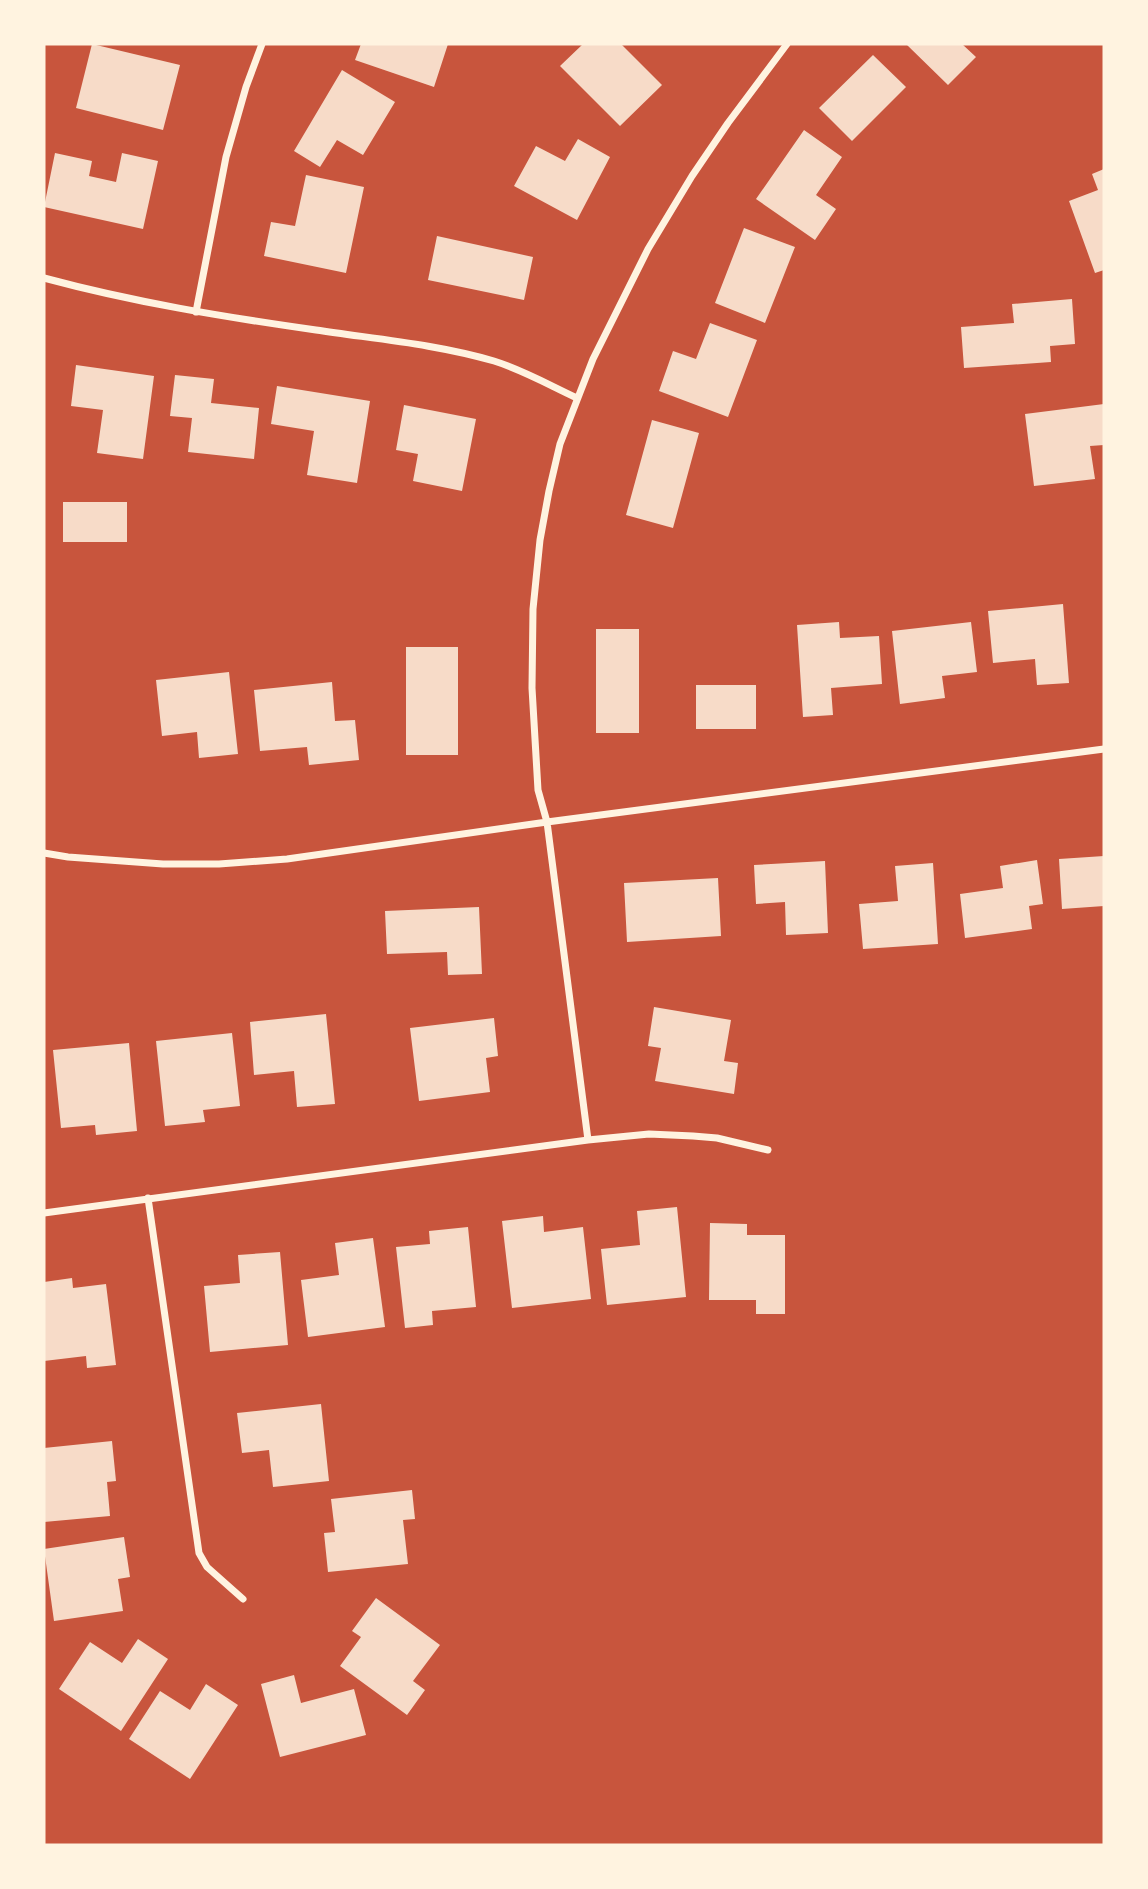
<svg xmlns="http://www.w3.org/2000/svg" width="1148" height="1889" font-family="'Fira Sans Condensed',sans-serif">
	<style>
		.building { fill: #f7dbc8 }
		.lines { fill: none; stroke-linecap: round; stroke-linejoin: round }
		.minor { stroke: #fff3e0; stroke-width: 7 }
	</style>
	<rect width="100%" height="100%" fill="#c8553d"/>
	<path class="building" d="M92,44L180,65L163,130L76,108Z
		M361,44H448L434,87L355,60Z
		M583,44H621L662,85L620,126L560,66Z
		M906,44H962L976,57L948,85Z
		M873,55L906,87L852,141L819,108Z
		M342,70L395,102L363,155L337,140L320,167L294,151Z
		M804,130L842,157L816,195L836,209L815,240L756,199Z
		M578,139L610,157L577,220L514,186L536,146L565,161Z
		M55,153L92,161L89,176L116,182L122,153L158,161L143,229L44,207Z
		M1104,169V270L1095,273L1069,201L1098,190L1092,174Z
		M306,175L364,187L346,273L264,256L271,222L295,226Z
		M744,228L795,247L765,323L715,303Z
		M437,236L533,257L524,300L428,280Z
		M1072,299L1075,344L1050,346L1051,362L964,368L961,327L1014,323L1012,304Z
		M710,323L757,340L728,417L659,391L673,351L696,359Z
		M76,365L154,376L143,459L97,453L103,410L71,406Z
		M175,375L214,379L211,403L259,408L254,459L188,452L192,418L170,416Z
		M277,386L370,401L357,483L307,475L314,431L271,424Z
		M1104,404V445L1090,446L1095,479L1034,486L1025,414Z
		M404,405L476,419L462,491L413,481L418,454L396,450Z
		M652,420L699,433L673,528L626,515Z
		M63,502H127V542H63Z
		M1063,604L1069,683L1037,685L1035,659L993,663L988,611Z
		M839,622L840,638L879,636L882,684L831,688L833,715L803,717L797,625Z
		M971,622L977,672L942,676L945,698L900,704L892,631Z
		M596,629H639V733H596Z
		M406,647H458V755H406Z
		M229,672L238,754L199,758L197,732L162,736L156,680Z
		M332,682L335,721L355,720L359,760L309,765L307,747L260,751L254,690Z
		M696,685H756V729H696Z
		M1104,856V906L1062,909L1059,859Z
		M1037,860L1043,904L1029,906L1032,929L965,938L960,894L1003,888L1000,866Z
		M825,861L828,933L786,935L785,902L756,904L754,865Z
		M933,863L938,944L863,949L859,904L898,901L895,866Z
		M718,878L721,936L627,942L624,883Z
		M479,907L482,974L448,975L447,952L387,954L385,911Z
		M654,1007L731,1020L724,1061L738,1063L734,1094L655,1081L661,1048L648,1046Z
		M326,1014L335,1104L297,1107L294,1071L254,1075L250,1022Z
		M494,1018L498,1056L486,1058L490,1092L419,1101L410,1028Z
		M232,1033L240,1106L203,1110L205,1122L165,1126L156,1041Z
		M129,1043L137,1131L96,1135L95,1125L61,1128L53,1050Z
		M677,1207L686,1297L607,1305L601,1249L640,1245L637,1211Z
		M543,1216L544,1232L583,1227L591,1299L512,1308L502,1221Z
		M710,1223L747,1224V1235H785V1314H756V1300H709Z
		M468,1227L476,1307L432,1311L433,1325L405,1328L396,1247L430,1244L429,1231Z
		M373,1238L385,1327L308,1337L301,1280L339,1275L335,1243Z
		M280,1252L288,1345L210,1352L204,1286L240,1283L238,1255Z
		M72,1278L73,1288L106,1284L116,1365L87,1368L86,1356L44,1361V1282Z
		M321,1404L329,1481L273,1487L269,1450L242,1453L237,1413Z
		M112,1441L116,1481L107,1482L110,1516L44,1522V1448Z
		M412,1490L415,1519L403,1520L408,1564L328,1572L324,1533L335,1532L331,1499Z
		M124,1537L130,1577L118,1579L123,1611L54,1621L44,1549Z
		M376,1598L440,1645L413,1681L425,1690L407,1715L340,1666L361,1637L352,1631Z
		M138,1639L168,1659L121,1731L59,1689L90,1642L122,1663Z
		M294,1675L301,1703L354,1689L366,1735L280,1757L261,1684Z
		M206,1684L238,1705L190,1779L129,1739L160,1691L190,1710Z"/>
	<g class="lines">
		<path class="minor" d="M44,278C133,302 224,317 316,330C375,339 436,344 494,361C523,370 549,385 577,398
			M196,312L226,157L246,87L262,44
			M44,853L68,857L163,864H219L287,859L547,822L1104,749
			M588,1140L547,822L538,790L532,688L533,609L540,540L549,491L560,444L593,359L648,249L692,176L728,123L787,44
			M148,1198L199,1553L207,1567L243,1599
			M44,1213L588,1140L649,1134L693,1136L717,1138L768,1150"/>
	</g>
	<rect width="1148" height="1889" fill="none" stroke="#fff3e0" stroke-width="91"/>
</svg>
